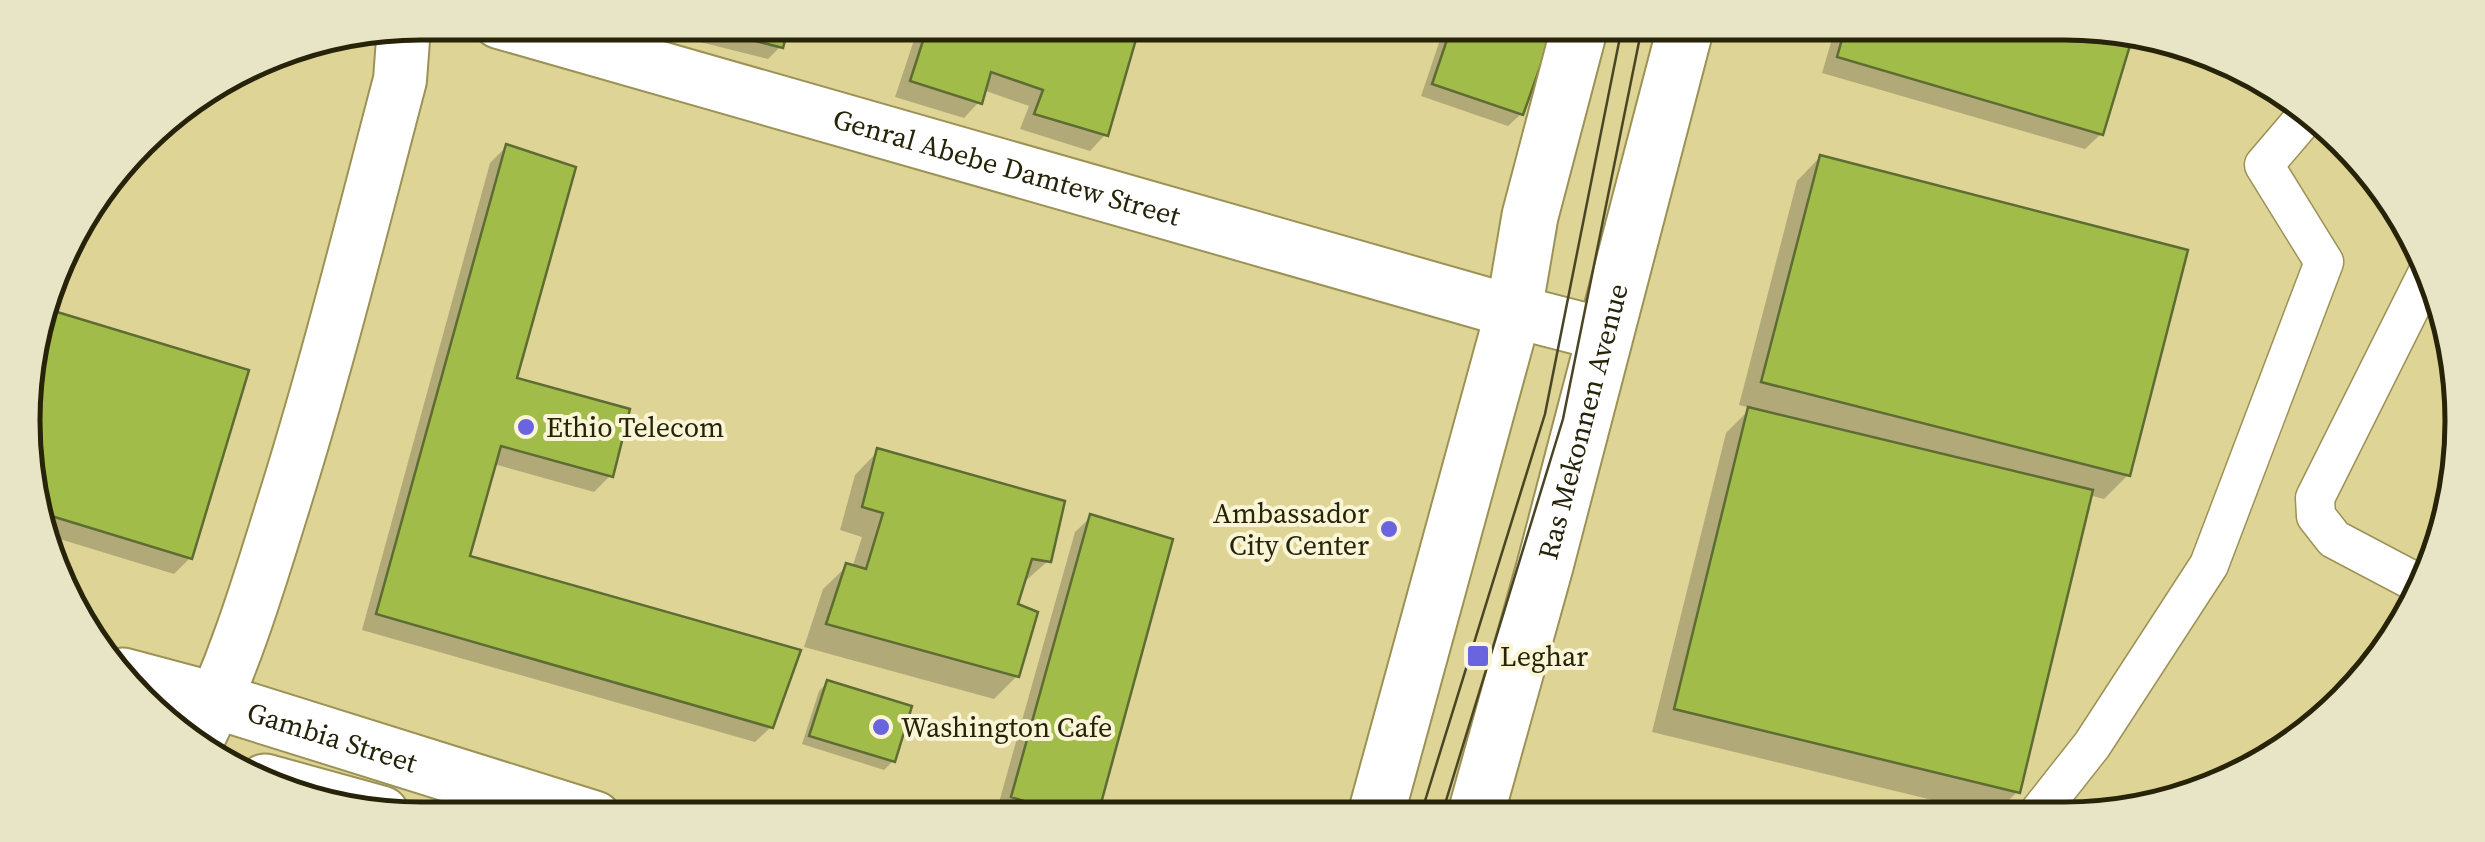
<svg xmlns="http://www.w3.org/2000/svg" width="2485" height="842" font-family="'Source Serif 4',serif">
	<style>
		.shadow { fill: #0003 }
		.building { fill: #a2bc49; stroke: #5e6c34; stroke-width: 2.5 }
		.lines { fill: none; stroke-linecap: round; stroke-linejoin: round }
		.minor-casing { stroke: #9c9256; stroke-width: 41 }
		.secondary-casing { stroke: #9c9256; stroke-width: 56 }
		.primary-casing { stroke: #9c9256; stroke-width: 59 }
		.minor { stroke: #fff; stroke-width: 38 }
		.secondary { stroke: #fff; stroke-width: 52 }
		.primary { stroke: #fff; stroke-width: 55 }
		.tram { stroke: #4a4524; stroke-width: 2.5 }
		.poi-dot { fill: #6a65df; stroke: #f9f5d6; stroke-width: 4 }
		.labels { text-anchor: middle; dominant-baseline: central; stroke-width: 8; stroke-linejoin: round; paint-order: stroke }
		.street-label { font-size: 28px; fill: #272309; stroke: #f9f5d6 }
		.poi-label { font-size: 28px; fill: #272309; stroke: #f9f5d6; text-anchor: start }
		.rim { fill: none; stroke: #272309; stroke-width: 5 }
	</style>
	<rect width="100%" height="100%" fill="#ded496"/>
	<path class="shadow" d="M646,22H788L780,47L768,59L644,28Z
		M920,22H1000L1048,39L1053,22H1139L1105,135L1090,151L1020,129L1029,106L983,90L979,102L964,118L895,97Z
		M1446,22H1553L1521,114L1508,126L1421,96Z
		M1837,22H2064L2131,31L2101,134L2085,149L1822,73Z
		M506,147L514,380L610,476L594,492L494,464L467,557L771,727L755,742L362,630L490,163Z
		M1820,157L2128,475L2104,499L2089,495L2017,792L1994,815L1652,732L1726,433L1751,408L1739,405L1797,181Z
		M44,311L190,558L174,574L40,533L36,524L26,370Z
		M878,451L1048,561L1022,584L1015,606L1017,676L994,699L804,647L823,589L847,566L852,568L862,537L840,530L855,475Z
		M1091,517L1170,541L1095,818H1014L996,813L1075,532Z
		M828,682L893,761L884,770L802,744L819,691Z"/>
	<path class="building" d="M681,22H790L783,48Z
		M929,22H1003L1057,39L1062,22H1141L1108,136L1034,114L1043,90L991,72L982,104L910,81Z
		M1453,22H1556L1523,115L1432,84Z
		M1847,22H2064L2134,32L2103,135L1837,57Z
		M506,144L576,167L517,378L630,409L613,477L501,446L470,556L801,650L773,728L376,614Z
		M1820,155L2188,250L2130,476L1761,382Z
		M44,308L249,370L192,559L35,511L26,370Z
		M1748,407L2093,490L2020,793L1674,709Z
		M877,448L1065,501L1051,562L1032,559L1018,604L1038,612L1019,677L826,624L846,563L866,569L883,513L862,507Z
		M1090,514L1173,539L1097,818H1078L1011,797Z
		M827,680L912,706L895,762L809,736Z"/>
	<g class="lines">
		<defs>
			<path id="minor" d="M2423,586L2334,539L2316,516L2315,498L2427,274
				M2036,816L2092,745L2209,565L2324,262L2264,165L2311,110"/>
			<g id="secondary">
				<path id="s1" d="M499,22L1486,304L1606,335"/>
				<path d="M194,747C232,671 256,593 281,512C326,370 362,224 400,80L404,26"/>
			</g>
			<g id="primary">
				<path id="s2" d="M123,676L217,701L594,819"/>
				<path d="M265,782L381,814"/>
				<path id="s3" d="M1475,817L1545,566L1687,22"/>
				<path d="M1375,818L1514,310L1530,216L1581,22"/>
			</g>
		</defs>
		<use href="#minor" class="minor-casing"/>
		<use href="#secondary" class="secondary-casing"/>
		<use href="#primary" class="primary-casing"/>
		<use href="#minor" class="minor"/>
		<use href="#secondary" class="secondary"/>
		<use href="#primary" class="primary"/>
		<path class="tram" d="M1420,817L1545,414L1623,22
			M1441,817L1563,419L1643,22"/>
	</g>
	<g class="poi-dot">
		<circle cx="526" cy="427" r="10"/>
		<circle cx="1389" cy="529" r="10"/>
		<rect x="1466" y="644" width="24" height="24" rx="5"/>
		<circle cx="881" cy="727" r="10"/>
	</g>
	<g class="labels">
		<g class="street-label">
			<text stroke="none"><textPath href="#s1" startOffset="528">Genral Abebe Damtew Street</textPath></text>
			<text stroke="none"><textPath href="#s3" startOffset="410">Ras Mekonnen Avenue</textPath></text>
			<text stroke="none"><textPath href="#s2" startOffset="218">Gambia Street</textPath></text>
		</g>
		<g class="poi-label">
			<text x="546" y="427">Ethio Telecom</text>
			<text x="1369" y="513" text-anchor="end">Ambassador<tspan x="1369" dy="32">City Center</tspan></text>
			<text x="1500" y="656">Leghar</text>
			<text x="901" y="727">Washington Cafe</text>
		</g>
	</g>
	<path d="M0 0H2485V842H0ZM421 40H2064A381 381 0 0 1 2445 421V421A381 381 0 0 1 2064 802H421A381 381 0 0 1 40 421V421A381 381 0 0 1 421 40Z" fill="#e8e4c6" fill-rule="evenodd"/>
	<path class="rim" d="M421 40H2064A381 381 0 0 1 2445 421V421A381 381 0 0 1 2064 802H421A381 381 0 0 1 40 421V421A381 381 0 0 1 421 40Z"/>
</svg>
